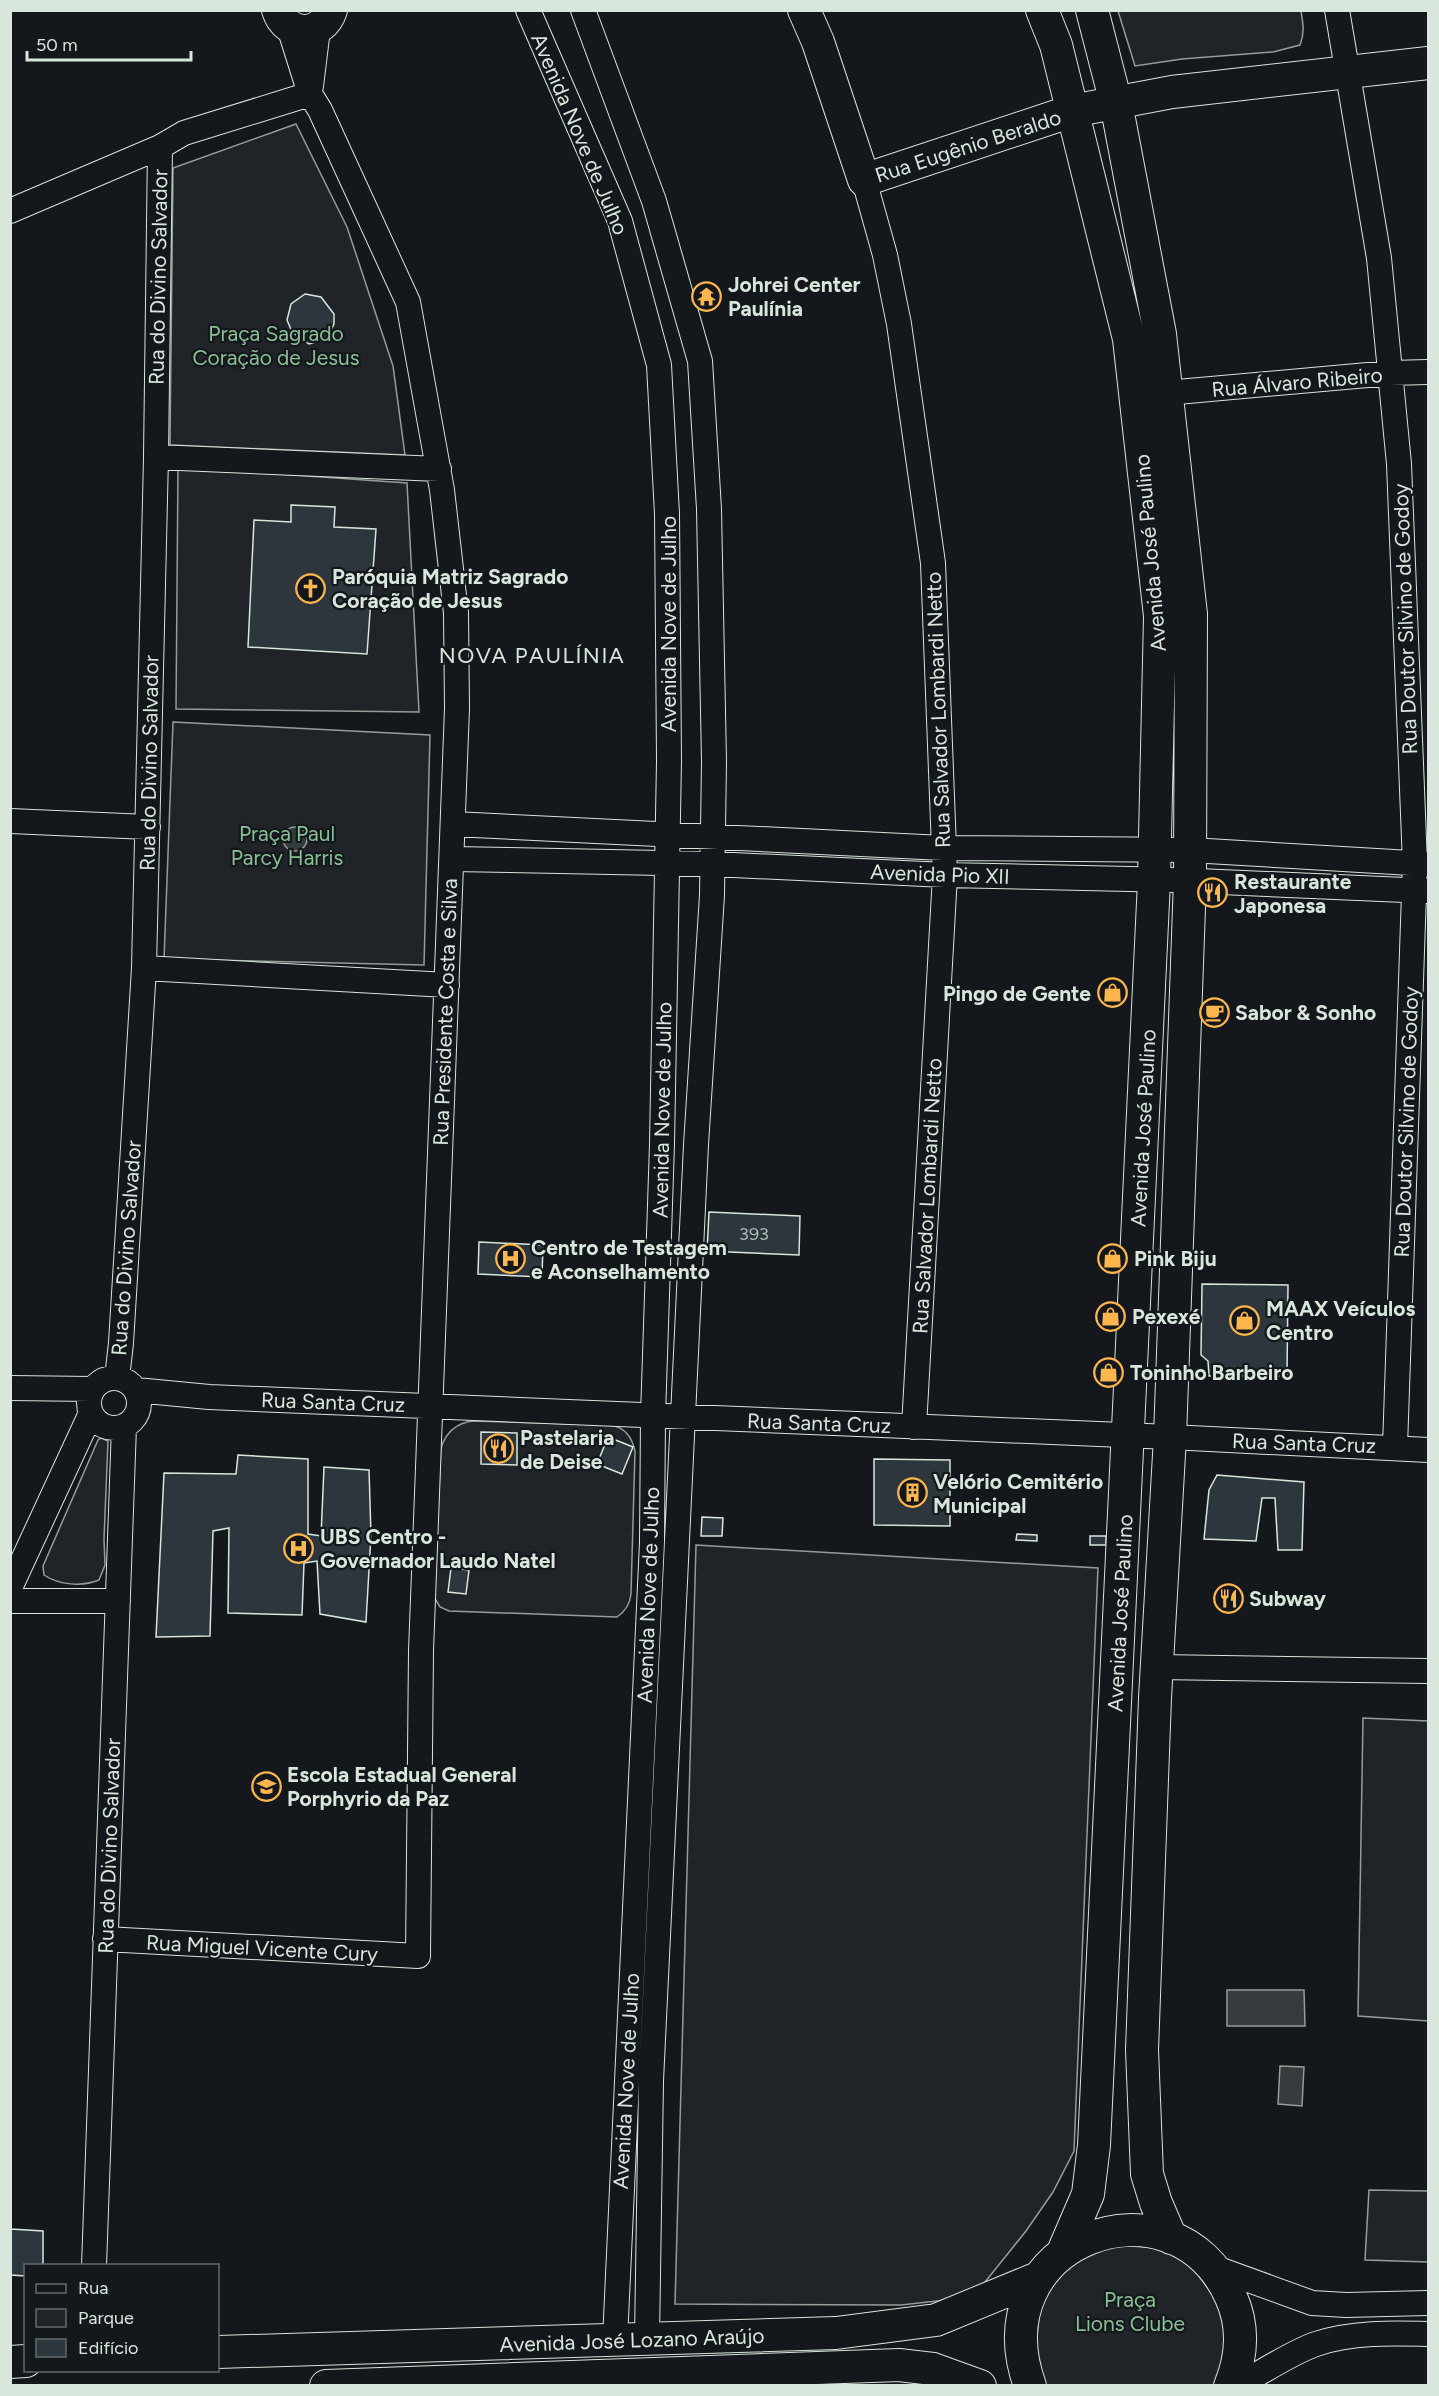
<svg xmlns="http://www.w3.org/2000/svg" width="1439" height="2396" font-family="Figtree,sans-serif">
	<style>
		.green { fill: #202428; stroke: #939e99; stroke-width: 1.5 }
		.water { fill: #363b3e; stroke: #939e99; stroke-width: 1.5 }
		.building { fill: #2c363c; stroke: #d8e6dc; stroke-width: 1.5 }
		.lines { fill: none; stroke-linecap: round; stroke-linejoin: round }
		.minor-casing { stroke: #d8e6dc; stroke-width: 26 }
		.major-casing { stroke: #d8e6dc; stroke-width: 34 }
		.minor { stroke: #14181c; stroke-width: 24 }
		.major { stroke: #14181c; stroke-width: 32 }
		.labels { text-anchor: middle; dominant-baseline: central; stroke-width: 4.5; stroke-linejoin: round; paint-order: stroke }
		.number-label { font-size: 18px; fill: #adbab4 }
		.street-label { font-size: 21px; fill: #d8e6dc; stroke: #14181c }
		.poi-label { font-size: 21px; font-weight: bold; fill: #d8e6dc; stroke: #14181c; text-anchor: start }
		.park-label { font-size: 21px; fill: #8ac095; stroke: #14181c }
		.neighbourhood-label { font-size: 22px; letter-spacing: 1.5px; fill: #d8e6dc; stroke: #14181c }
	</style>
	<rect width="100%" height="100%" fill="#14181c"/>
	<path class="green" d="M1118,11H1301C1303,23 1305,33 1300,45L1273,52L1182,59L1135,66Z
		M296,124L347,227L393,366L405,455L170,445L173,168Z
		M178,467L407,483L419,712L176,709Z
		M173,722L430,735L424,965L164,959Z
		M473,1421L610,1425C625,1427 632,1437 635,1451L631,1594C630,1604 626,1611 617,1617L449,1611L440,1607L434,1597L441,1448C446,1432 456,1423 473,1421Z
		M101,1438L108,1441L104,1539L105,1565L99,1580C82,1587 59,1585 44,1575L43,1566L98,1440Z
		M696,1545L1098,1568L1074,2151L1053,2192L1026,2231L973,2297L901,2305L675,2304Z
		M1363,1718L1428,1721V2021L1358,2016Z
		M1369,2190L1428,2191V2262L1365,2260Z
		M1094,2243L1180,2250L1231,2320L1221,2385L1039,2386L1033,2369L1043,2284Z"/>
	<path class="water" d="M283 839a12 12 0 1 1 24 0a12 12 0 1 1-24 0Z
		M1227,1990H1304L1305,2026H1227Z
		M1280,2066L1304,2067L1302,2106L1278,2104Z"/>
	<path class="building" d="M305,294L321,297L334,314V324L326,339L309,344L292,332L287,320L291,304Z
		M291,505L335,507L334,527L376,529L367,654L248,647L254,520L291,522Z
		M709,1212L800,1216L799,1255L707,1251Z
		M479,1242L543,1245L542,1277L478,1274Z
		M1202,1284L1288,1285L1287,1376H1209L1208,1361L1201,1355Z
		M481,1432L517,1433V1465L481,1464Z
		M608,1437L633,1447L622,1474L597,1464Z
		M238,1455L308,1459V1534L321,1536L324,1467L369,1470L371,1535L366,1622L320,1614L317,1561L304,1563L302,1615L228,1613L229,1528L213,1531L210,1636L156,1637L164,1473L236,1474Z
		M874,1459L950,1460V1526L874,1525Z
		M1217,1475L1304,1482L1302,1550H1278L1275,1498H1262L1256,1541L1204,1539L1209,1490Z
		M702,1517L723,1518L722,1536H701Z
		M1017,1534L1037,1535V1541L1016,1540Z
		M1090,1536H1106V1545H1090Z
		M451,1568L469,1570L466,1594L448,1592Z
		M10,2171L11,2229L43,2231V2266H26V2276L10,2275Z"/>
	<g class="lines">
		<defs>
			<path id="minor" d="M528,10L620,221L659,365L667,514L669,761L662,1144L653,1416L652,1542L615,2340
				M583,10L654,201L700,361L709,509L714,762L712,895L696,1145L651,2081L647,2339
				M1337,10L1379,258L1399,464L1415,864L1395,1447
				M311,86L318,29
				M864,180L885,255L899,324L933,563L945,875L914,1427
				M10,211L160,147L184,133L310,94
				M1166,393L1390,373L1428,372
				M156,457L439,469
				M10,821L148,827
				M453,824L943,848L1190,850L1428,864
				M452,859L713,864L945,875L1175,880L1428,891
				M144,968L447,985
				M89 1403a25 25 0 1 1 50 0a25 25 0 1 1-50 0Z
				M117,1378L121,1343L144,968L156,457L160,147
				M10,1388L92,1389
				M136,1390L209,1397L1170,1437L1428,1450
				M10,1588L91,1413
				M10,1601H118
				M1157,1667L1428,1671
				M105,1939L418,1956L421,1651L457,708L456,613L442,490L408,302L320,110L310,94L289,27
				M94,2266L124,1426
				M1213,2267L1312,2303L1346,2305L1428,2303
				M1237,2386C1261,2373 1292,2352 1316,2344C1351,2332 1392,2333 1428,2334"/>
			<path id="major" d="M278,10C287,38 322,38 331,10
				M804,10L818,42L864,180L1072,111L1172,92L1428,63
				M1042,10L1056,45L1129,339L1160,616L1154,881L1094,2145L1088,2194L1063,2252
				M1092,10L1116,103L1160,334L1191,614L1190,880L1170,1437L1155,1698L1142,2050L1147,2174L1156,2203L1171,2238
				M218,2352L836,2333L936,2320L1038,2278
				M10,2362L26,2361
				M326,2386L899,2365L933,2369L980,2386
				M1030,2386C977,2239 1174,2169 1231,2297C1244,2326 1242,2357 1230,2386"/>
		</defs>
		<use href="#minor" class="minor-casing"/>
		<use href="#major" class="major-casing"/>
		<use href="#minor" class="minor"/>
		<use href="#major" class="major"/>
	</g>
	<defs>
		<symbol id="temple-ring" viewBox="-11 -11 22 22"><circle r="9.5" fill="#14181c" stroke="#ffb74d" stroke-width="1.5"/><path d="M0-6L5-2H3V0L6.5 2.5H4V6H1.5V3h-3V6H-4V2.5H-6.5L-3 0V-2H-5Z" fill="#ffb74d"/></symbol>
		<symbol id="church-ring" viewBox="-11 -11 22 22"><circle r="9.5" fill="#14181c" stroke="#ffb74d" stroke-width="1.5"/><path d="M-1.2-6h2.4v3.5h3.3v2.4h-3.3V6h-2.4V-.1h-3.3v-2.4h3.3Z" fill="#ffb74d"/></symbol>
		<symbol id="restaurant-ring" viewBox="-11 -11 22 22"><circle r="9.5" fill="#14181c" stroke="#ffb74d" stroke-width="1.5"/><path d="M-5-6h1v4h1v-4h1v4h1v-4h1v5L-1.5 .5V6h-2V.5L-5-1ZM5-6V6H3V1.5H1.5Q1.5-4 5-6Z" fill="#ffb74d"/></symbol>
		<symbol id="shop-ring" viewBox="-11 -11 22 22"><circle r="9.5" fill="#14181c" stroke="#ffb74d" stroke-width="1.5"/><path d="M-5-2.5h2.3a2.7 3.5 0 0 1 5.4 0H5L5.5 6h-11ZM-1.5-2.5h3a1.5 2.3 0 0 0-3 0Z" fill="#ffb74d"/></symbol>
		<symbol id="cafe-ring" viewBox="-11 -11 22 22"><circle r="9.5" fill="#14181c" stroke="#ffb74d" stroke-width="1.5"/><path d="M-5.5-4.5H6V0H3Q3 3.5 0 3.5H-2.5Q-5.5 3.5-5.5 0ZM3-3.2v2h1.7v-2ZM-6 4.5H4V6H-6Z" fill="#ffb74d"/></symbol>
		<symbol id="hospital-ring" viewBox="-11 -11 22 22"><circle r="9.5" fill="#14181c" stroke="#ffb74d" stroke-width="1.5"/><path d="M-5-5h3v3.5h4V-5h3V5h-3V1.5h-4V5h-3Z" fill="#ffb74d"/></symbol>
		<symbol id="building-ring" viewBox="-11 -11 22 22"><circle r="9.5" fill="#14181c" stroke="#ffb74d" stroke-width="1.5"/><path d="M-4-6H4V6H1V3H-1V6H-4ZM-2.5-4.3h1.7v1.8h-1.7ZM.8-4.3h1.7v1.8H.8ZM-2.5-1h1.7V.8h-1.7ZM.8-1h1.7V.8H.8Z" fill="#ffb74d"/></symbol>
		<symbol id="school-ring" viewBox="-11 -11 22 22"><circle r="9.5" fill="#14181c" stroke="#ffb74d" stroke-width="1.5"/><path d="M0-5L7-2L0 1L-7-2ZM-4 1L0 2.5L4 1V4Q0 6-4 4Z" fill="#ffb74d"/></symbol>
	</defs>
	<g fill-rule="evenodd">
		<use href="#temple-ring" x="690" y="280" width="33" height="33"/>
		<use href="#church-ring" x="294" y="572" width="33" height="33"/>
		<use href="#restaurant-ring" x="1196" y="876" width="33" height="33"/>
		<use href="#shop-ring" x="1096" y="976" width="33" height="33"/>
		<use href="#cafe-ring" x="1198" y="996" width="33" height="33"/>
		<use href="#shop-ring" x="1096" y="1242" width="33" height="33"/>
		<use href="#hospital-ring" x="494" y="1242" width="33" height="33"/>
		<use href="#shop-ring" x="1094" y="1300" width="33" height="33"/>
		<use href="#shop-ring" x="1228" y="1304" width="33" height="33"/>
		<use href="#shop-ring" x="1092" y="1356" width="33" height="33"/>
		<use href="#restaurant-ring" x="482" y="1432" width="33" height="33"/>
		<use href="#building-ring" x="896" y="1476" width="33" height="33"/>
		<use href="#hospital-ring" x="282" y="1532" width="33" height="33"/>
		<use href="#restaurant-ring" x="1212" y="1582" width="33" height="33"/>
		<use href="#school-ring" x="250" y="1770" width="33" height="33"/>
	</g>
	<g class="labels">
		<g class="number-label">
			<text x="754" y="1234">393</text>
		</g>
		<g class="street-label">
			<text transform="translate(580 134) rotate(67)">Avenida Nove de Julho</text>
			<text transform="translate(968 146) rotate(-18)">Rua Eugênio Beraldo</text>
			<text transform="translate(158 277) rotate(-89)">Rua do Divino Salvador</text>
			<text transform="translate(1297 382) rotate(-5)">Rua Álvaro Ribeiro</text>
			<text transform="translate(1150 553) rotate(-95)">Avenida José Paulino</text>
			<text transform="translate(1405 619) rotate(-92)">Rua Doutor Silvino de Godoy</text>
			<text transform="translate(668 624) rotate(-90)">Avenida Nove de Julho</text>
			<text transform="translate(938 710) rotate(-92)">Rua Salvador Lombardi Netto</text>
			<text transform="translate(149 763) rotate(-89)">Rua do Divino Salvador</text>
			<text transform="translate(940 874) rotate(2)">Avenida Pio XII</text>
			<text transform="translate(445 1012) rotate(-88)">Rua Presidente Costa e Silva</text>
			<text transform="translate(662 1110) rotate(-89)">Avenida Nove de Julho</text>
			<text transform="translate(1406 1122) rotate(-88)">Rua Doutor Silvino de Godoy</text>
			<text transform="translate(1143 1128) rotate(-87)">Avenida José Paulino</text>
			<text transform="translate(927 1196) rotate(-87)">Rua Salvador Lombardi Netto</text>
			<text transform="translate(126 1248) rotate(-86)">Rua do Divino Salvador</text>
			<text transform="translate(333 1402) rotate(2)">Rua Santa Cruz</text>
			<text transform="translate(819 1423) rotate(2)">Rua Santa Cruz</text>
			<text transform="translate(1304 1443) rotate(2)">Rua Santa Cruz</text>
			<text transform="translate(648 1595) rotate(-88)">Avenida Nove de Julho</text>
			<text transform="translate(1120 1613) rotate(-87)">Avenida José Paulino</text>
			<text transform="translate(109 1846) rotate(-88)">Rua do Divino Salvador</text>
			<text transform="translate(262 1948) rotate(3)">Rua Miguel Vicente Cury</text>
			<text transform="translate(626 2081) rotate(-87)">Avenida Nove de Julho</text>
			<text transform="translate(632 2340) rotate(-2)">Avenida José Lozano Araújo</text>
		</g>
		<g class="poi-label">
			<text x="728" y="284">Johrei Center<tspan x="728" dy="24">Paulínia</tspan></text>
			<text x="332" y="576">Paróquia Matriz Sagrado<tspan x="332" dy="24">Coração de Jesus</tspan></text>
			<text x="1234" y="881">Restaurante<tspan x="1234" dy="24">Japonesa</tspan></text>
			<text x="1091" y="993" text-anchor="end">Pingo de Gente</text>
			<text x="1235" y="1012">Sabor &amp; Sonho</text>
			<text x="531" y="1247">Centro de Testagem<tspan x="531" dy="24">e Aconselhamento</tspan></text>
			<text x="1134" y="1258">Pink Biju</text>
			<text x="1266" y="1308">MAAX Veículos<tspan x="1266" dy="24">Centro</tspan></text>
			<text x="1132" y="1316">Pexexé</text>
			<text x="1130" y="1372">Toninho Barbeiro</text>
			<text x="520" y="1437">Pastelaria<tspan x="520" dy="24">de Deise</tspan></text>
			<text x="933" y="1481">Velório Cemitério<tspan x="933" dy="24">Municipal</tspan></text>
			<text x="320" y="1536">UBS Centro -<tspan x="320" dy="24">Governador Laudo Natel</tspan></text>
			<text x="1249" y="1598">Subway</text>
			<text x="287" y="1774">Escola Estadual General<tspan x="287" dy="24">Porphyrio da Paz</tspan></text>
		</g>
		<g class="park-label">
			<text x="276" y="333">Praça Sagrado<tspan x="276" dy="24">Coração de Jesus</tspan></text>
			<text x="287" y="833">Praça Paul<tspan x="287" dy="24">Parcy Harris</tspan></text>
			<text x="1130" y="2299">Praça<tspan x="1130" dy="24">Lions Clube</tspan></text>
		</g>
		<g class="neighbourhood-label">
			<text x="532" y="655">NOVA PAULÍNIA</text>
		</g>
	</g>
	<rect width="1439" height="2396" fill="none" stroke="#d8e6dc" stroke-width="24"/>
	<rect x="24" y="2264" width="195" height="108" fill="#14181c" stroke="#626a69" stroke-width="1.5"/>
	<rect x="36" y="2284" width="30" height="9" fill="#14181c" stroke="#626a69" stroke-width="1.5"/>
	<text x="78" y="2294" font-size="18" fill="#d8e6dc">Rua</text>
	<rect x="36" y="2309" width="30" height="18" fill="#202428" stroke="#626a69" stroke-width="1.5"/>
	<text x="78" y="2324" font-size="18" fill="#d8e6dc">Parque</text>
	<rect x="36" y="2339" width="30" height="18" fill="#2c363c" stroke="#626a69" stroke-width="1.5"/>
	<text x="78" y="2354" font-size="18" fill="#d8e6dc">Edifício</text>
	<path d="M27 51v9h164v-9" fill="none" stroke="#d8e6dc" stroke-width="3"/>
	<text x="36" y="51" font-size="18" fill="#d8e6dc" stroke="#14181c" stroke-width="4.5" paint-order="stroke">50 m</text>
</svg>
